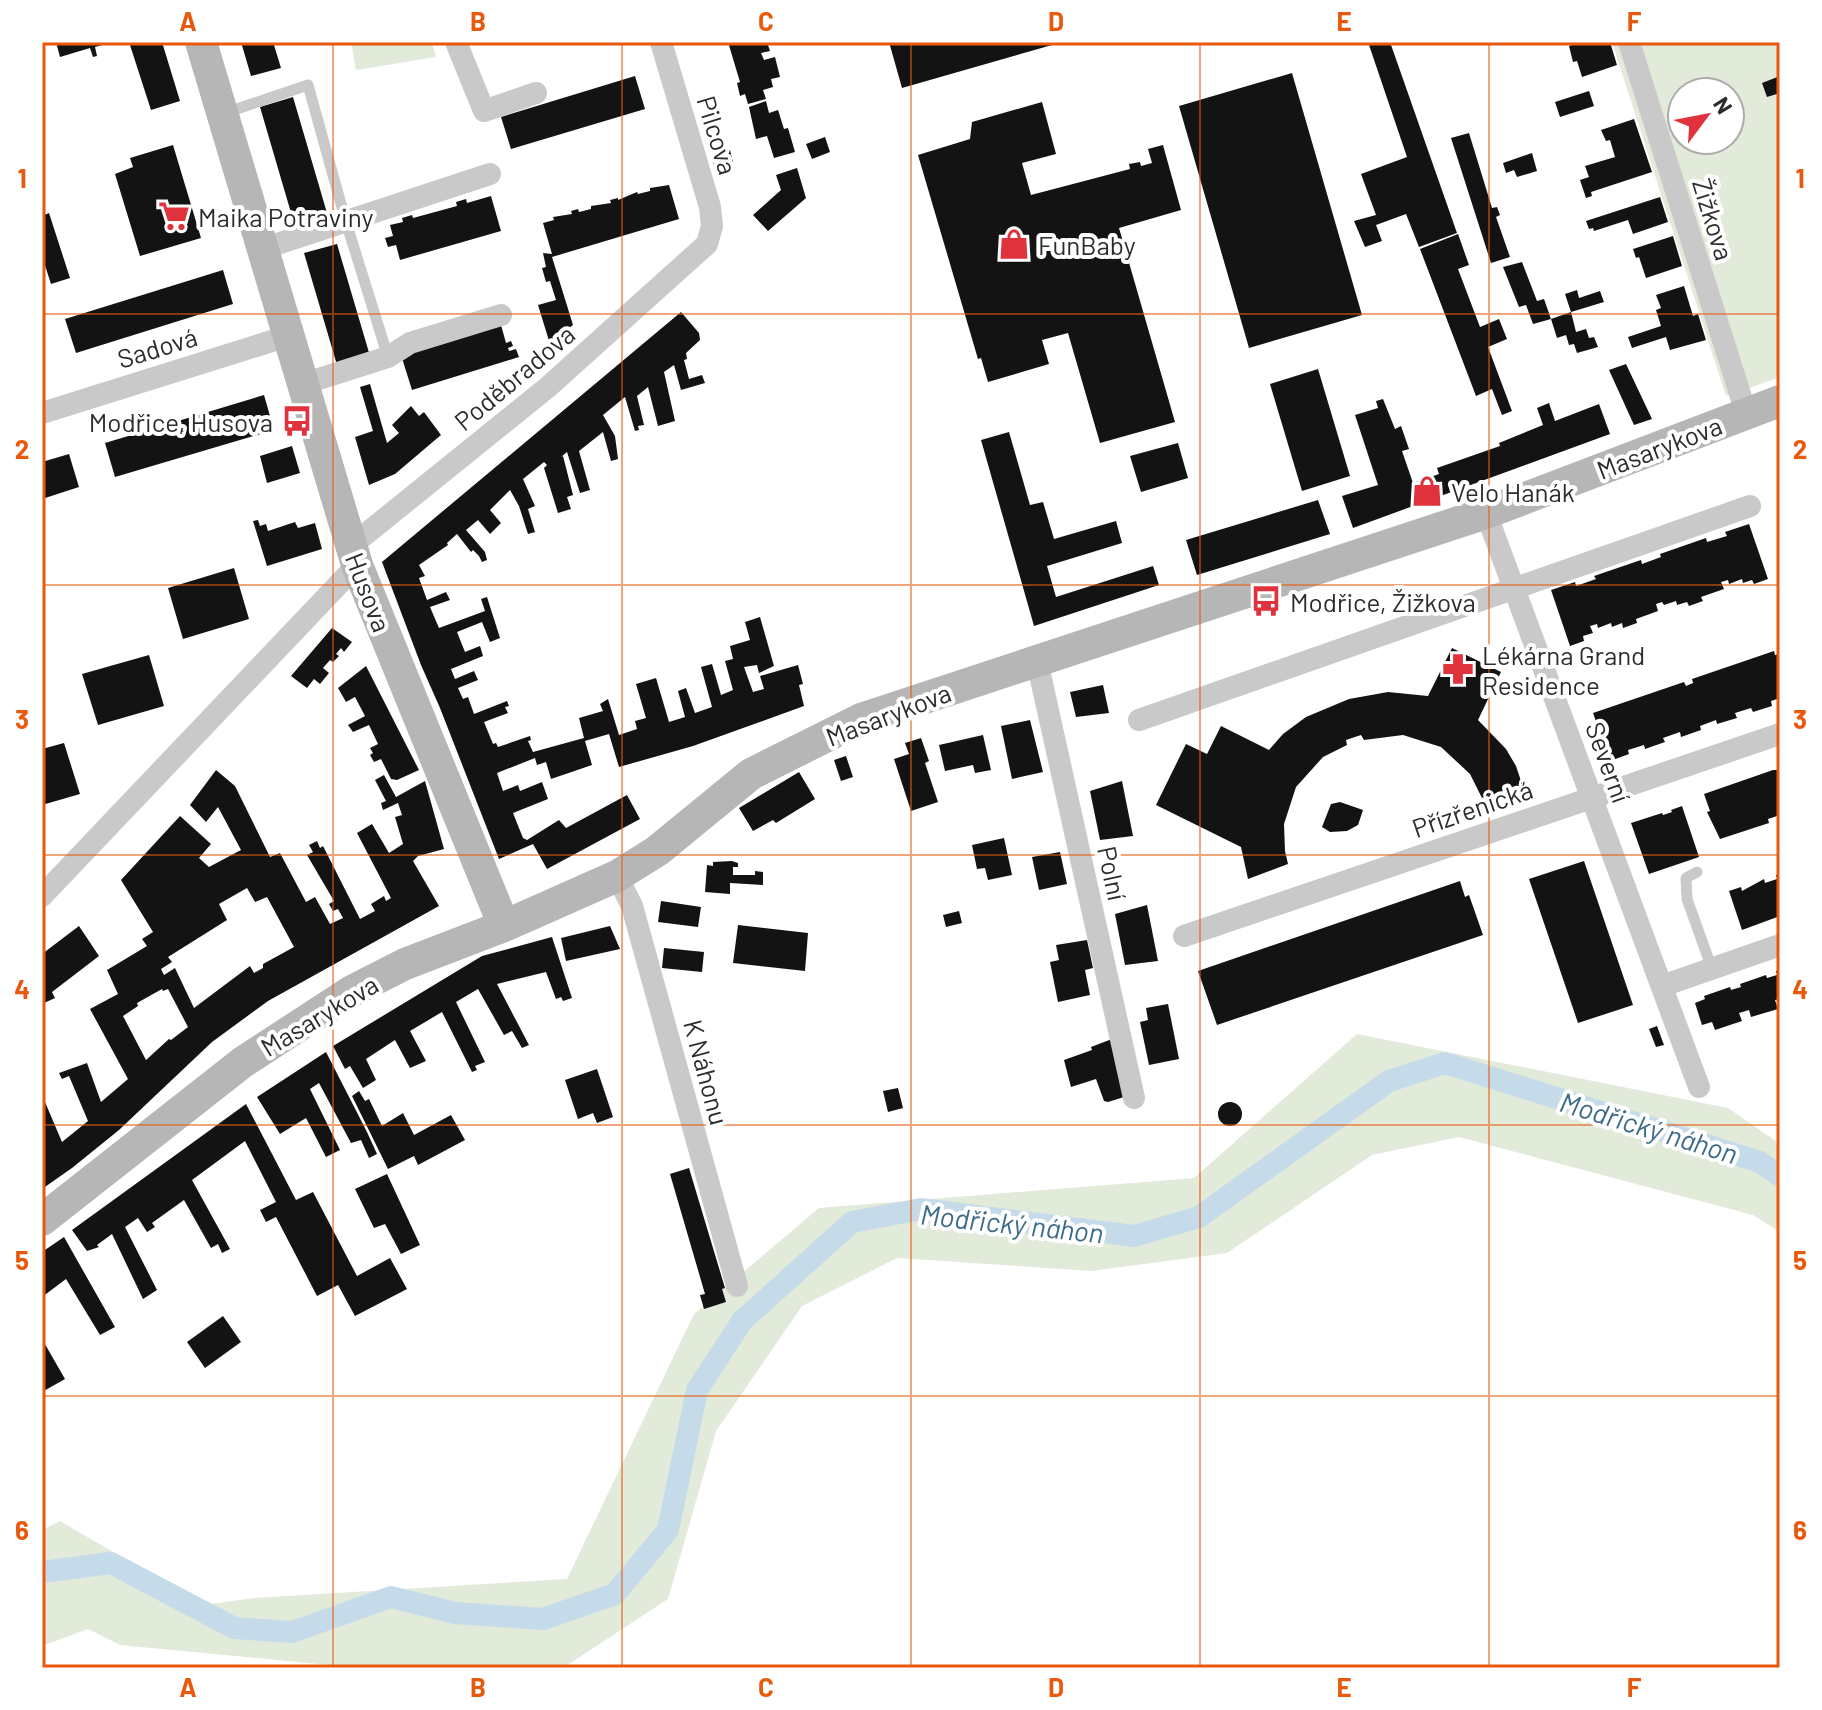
<svg xmlns="http://www.w3.org/2000/svg" width="1822" height="1710" font-family="Barlow,sans-serif">
	<style>
		.green { fill: #e2eada; fill-rule: evenodd }
		.lines { fill: none; stroke-linecap: round; stroke-linejoin: round }
		.canal { stroke: #c6dbe9; stroke-width: 22 }
		.building { fill: #131313; fill-rule: evenodd }
		.lane { stroke: #c9c9c9; stroke-width: 11 }
		.street { stroke: #c9c9c9; stroke-width: 22 }
		.secondary { stroke: #b6b6b6; stroke-width: 32 }
		.grid { fill: none; stroke: #e8590c; stroke-width: 2; stroke-opacity: 0.55 }
		.labels { text-anchor: middle; dominant-baseline: central; stroke-width: 8; stroke-linejoin: round; paint-order: stroke }
		.street-label { font-size: 26px; fill: #2c2c2c; stroke: #fff }
		.poi-label { font-size: 26px; fill: #2c2c2c; stroke: #fff; text-anchor: start }
		.water-label { font-size: 28px; font-style: italic; fill: #3d6c8b; stroke: #fff }
		.neatline { fill: none; stroke: #e8590c; stroke-width: 3 }
		.grid-label { font-size: 26px; text-anchor: middle; font-weight: bold; fill: #e8590c }
	</style>
	<rect width="100%" height="100%" fill="#fff"/>
	<path class="green" d="M351,42H432L436,57L356,70Z
		M1612,42H1780V377L1726,396ZM1682,92H1730V140H1682Z
		M1357,1034L1728,1108L1780,1144V1232L1753,1215L1459,1137L1372,1155L1227,1253L1091,1271L897,1258L802,1306L716,1431L668,1599L566,1666L361,1668L120,1645L88,1629L42,1646V1530L60,1521L204,1605L254,1598L567,1579L694,1314L819,1208L1194,1178Z"/>
	<g class="lines">
		<path class="canal" d="M42,1572L111,1563L234,1628L292,1632L391,1597L455,1613L543,1619L615,1594L668,1530L697,1390L742,1321L852,1222L921,1209L1134,1236L1199,1217L1389,1081L1445,1063L1760,1162L1780,1176"/>
	</g>
	<path class="building" d="M56,42H109V43L95,47L97,56L93,57L90,48L60,57Z
		M129,42H162L180,101L151,110Z
		M241,42H281L274,45L281,68L251,76Z
		M728,42H767L770,51L761,53L764,60L775,57L780,77L771,79L773,87L763,90L766,99L748,104L745,94L740,96L737,83L740,82Z
		M889,42H1051L1052,45L902,88Z
		M1368,42H1390L1457,233L1419,247L1406,214L1376,225L1382,241L1365,247L1354,221L1376,215L1361,174L1407,157Z
		M1580,42H1610L1617,65L1582,77L1577,61L1573,62L1569,46Z
		M1292,73L1362,315L1249,348L1179,106Z
		M635,76L645,109L511,149L501,117Z
		M1780,76V93L1767,97L1762,83Z
		M1589,91L1594,106L1560,117L1555,102Z
		M293,97L327,213L294,223L260,107Z
		M766,101L769,113L778,110L784,129L788,128L795,152L774,158L767,136L756,139L749,107Z
		M1042,102L1056,154L1022,163L1031,195L1130,169L1129,164L1140,162L1141,166L1152,163L1148,149L1163,145L1181,210L1119,228L1175,422L1100,443L1068,333L1042,340L1049,364L988,382L981,358L978,359L918,155L970,139L972,122Z
		M1634,119L1652,172L1591,192L1592,196L1586,198L1580,180L1589,177L1585,166L1615,157L1610,140L1606,141L1601,130Z
		M1469,133L1492,208L1497,207L1500,215L1496,217L1510,257L1491,263L1451,138Z
		M825,137L830,152L812,159L806,144Z
		M173,145L201,238L140,256L115,174L133,167L130,158Z
		M730,150L733,163L715,168L711,155Z
		M1532,153L1537,171L1517,177L1514,170L1506,173L1503,163Z
		M797,168L806,198L768,231L753,215L781,190L776,175Z
		M669,185L679,219L552,257L573,325L550,344L538,305L556,300L550,281L546,282L542,268L546,267L543,253L552,254L543,223L554,220L553,217L572,214L571,211L578,209L579,212L591,209V206L611,203L610,200L618,198V200L637,192L638,194L650,191V188Z
		M491,196L501,231L400,260L396,245L388,247L385,238L393,236L390,225L403,222L402,218L412,215L413,218L457,206L456,202L466,199L467,203Z
		M1660,197L1668,222L1633,234L1628,220L1594,231L1593,228L1589,229L1586,221Z
		M49,213L70,278L51,284L42,256V216Z
		M1458,234L1469,265L1458,269L1480,327L1499,319L1507,339L1488,347L1512,411L1502,415L1492,389L1476,396L1420,249Z
		M1673,236L1682,266L1646,278L1639,257L1636,258L1633,249Z
		M337,244L370,356L337,365L304,253Z
		M1522,262L1537,301L1544,299L1551,319L1571,312L1576,332L1586,329L1589,338L1594,337L1598,347L1577,353L1574,344L1569,345L1566,335L1557,338L1551,319L1533,324L1526,305L1519,307L1503,267Z
		M223,270L233,304L76,353L65,319Z
		M1684,286L1693,316L1698,314L1706,340L1670,350L1666,337L1632,348L1628,337L1661,326L1656,310L1661,308L1656,295Z
		M1577,290L1579,298L1600,291L1604,302L1571,312L1565,294Z
		M681,312L699,333L700,340L686,353L687,359L684,360L689,379L702,375L705,383L681,390L674,365L664,372L675,421L658,426L648,387L637,396L644,425L638,426L639,430L635,431L625,397L603,415L615,436L618,459L611,461L603,432L579,451L590,490L580,493L567,452L561,457L563,456L573,495L567,497L571,509L558,513L544,468L547,465L544,462L523,479L535,506L528,509L535,532L528,534L519,506L510,490L490,510L501,523L490,534L478,520L466,530L485,552L487,560L482,562L479,556L473,550L471,552L457,534L447,543L448,545L419,565L425,576L419,578L427,600L446,592L450,600L430,607L439,628L485,611L481,599L487,597L500,638L490,642L482,622L457,632L465,652L480,646L483,656L451,669L455,679L474,671L478,680L458,688L463,699L468,697L474,714L507,701L509,706L505,707L508,713L484,722L493,744L496,743L498,747L530,736L531,740L528,741L533,752L584,738L579,718L603,711L600,704L608,699L619,735L637,729L635,721L646,718L636,684L656,678L669,722L685,717L678,691L686,688L695,713L712,707L701,667L712,664L721,695L733,690L725,661L733,659L730,646L750,640L745,622L760,617L774,666L759,673L757,665L744,667L753,692L764,689L760,676L798,665L803,684L799,685L804,706L693,746L619,767L609,734L585,741L592,765L551,779L546,762L537,765L535,758L497,773L503,791L518,785L520,791L542,782L548,799L513,813L523,838L527,840L559,820L566,828L627,795L640,819L547,869L533,844L499,859L440,708L421,665L382,562Z
		M501,325L506,343L511,341L513,346L508,348L509,351L516,349L519,357L412,390L401,355Z
		M1626,364L1652,419L1634,425L1609,370Z
		M1318,369L1350,476L1302,491L1270,384Z
		M370,384L387,443L399,433L392,425L411,406L419,416L424,412L441,435L395,474L369,485L355,437L373,431L360,387Z
		M264,395L274,430L115,477L105,443Z
		M1383,399L1395,429L1401,426L1409,449L1402,451L1413,483L1439,474L1437,468L1500,446L1499,443L1543,425L1537,408L1549,403L1555,421L1599,404L1610,434L1353,528L1342,496L1378,485L1355,415L1378,408L1376,401Z
		M1009,432L1030,505L1043,502L1054,539L1116,521L1122,543L1047,566L1056,597L1153,566L1159,585L1034,626L981,440Z
		M1178,443L1188,478L1141,492L1130,456Z
		M292,446L300,473L267,483L260,456Z
		M69,454L79,487L42,499V462Z
		M1318,500L1330,534L1197,575L1186,540Z
		M258,520L260,526L266,524L268,531L295,522L298,528L315,523L322,549L267,566L253,521Z
		M1749,524L1768,579L1754,584L1752,580L1743,583L1742,579L1729,584L1728,580L1721,582L1724,589L1701,597L1703,601L1689,606L1687,602L1677,605L1676,601L1664,605L1662,602L1656,604L1658,611L1636,619L1637,623L1623,628L1622,623L1612,627L1611,623L1598,628L1597,624L1590,626L1593,633L1583,636L1584,641L1570,646L1551,590L1575,582L1576,586L1596,579L1594,576L1641,560L1642,564L1661,557L1660,554L1706,538L1707,542L1727,536L1725,532Z
		M234,568L249,619L183,639L168,588Z
		M332,628L352,642L344,652L341,648L336,654L339,656L333,662L330,660L323,668L329,673L320,684L314,679L307,688L291,676Z
		M1452,648L1501,672L1478,720L1506,749L1516,766L1525,793L1506,800L1504,792L1482,798L1470,774L1441,747L1403,735L1364,740L1361,735L1346,740L1347,745L1323,757L1296,787L1284,824L1285,851L1288,864L1248,879L1241,847L1156,805L1186,744L1207,754L1221,726L1269,750L1283,734L1306,717L1349,699L1388,692L1428,696Z
		M1774,651L1775,655L1780,654V698L1771,701L1772,706L1753,712L1751,708L1735,713L1737,718L1717,724L1716,720L1700,726L1701,730L1681,737L1680,732L1663,738L1665,742L1645,749L1644,745L1628,750L1629,754L1610,761L1593,713L1684,682L1686,686L1693,683L1692,679Z
		M149,655L164,706L98,725L82,674Z
		M366,666L419,770L397,780L391,779L381,759L374,762L370,755L373,753L370,748L378,744L369,725L353,732L348,725L365,716L355,697L346,702L338,688Z
		M1103,685L1109,713L1076,717L1070,692Z
		M1030,720L1043,772L1012,779L1001,726Z
		M983,735L991,770L975,773L973,765L945,771L939,745Z
		M921,738L929,761L925,763L938,802L911,811L894,759L909,754L905,743Z
		M64,743L80,794L42,805V749Z
		M846,756L853,777L841,781L834,760Z
		M216,770L235,786L270,857L280,853L306,902L315,897L330,924L343,918L338,909L333,911L329,904L334,901L307,855L313,852L309,845L317,841L320,848L323,846L360,919L375,911L371,904L384,896L386,901L391,898L357,833L372,824L389,853L403,844L395,817L402,815L398,803L383,810L381,803L386,801L375,780L384,775L396,797L425,781L444,849L418,856L413,861L439,906L268,1001L212,1042L119,1130L72,1168L42,1189V1095L62,1142L88,1121L69,1076L62,1079L59,1073L87,1063L101,1102L128,1079L90,1009L118,994L107,970L147,946L142,939L153,932L121,880L180,816L211,844L199,858L209,867L241,850L218,807L206,822L190,805ZM247,888L255,902L267,897L294,947L263,964V968L254,973L250,966L194,1008L175,968L164,975L161,969L172,962L168,957L227,920L219,904ZM162,989L163,991L168,989L188,1027L171,1040L169,1039L146,1060L123,1016L138,1006L137,1003Z
		M1773,770H1780V815L1768,819L1769,823L1720,839L1707,812L1710,811L1704,794Z
		M799,772L815,799L776,823L773,820L753,831L739,808Z
		M1122,781L1133,836L1100,840L1090,791Z
		M1340,802L1363,810L1358,825L1347,831L1330,832L1322,827L1331,804Z
		M1682,806L1699,857L1649,874L1631,823L1662,813L1663,815L1672,812L1671,810Z
		M1004,838L1012,875L988,880L985,868L977,869L972,845Z
		M1060,852L1067,884L1039,890L1032,857Z
		M732,861L738,863V867H733V875H755V871L763,872V885L730,883V894L705,892L707,865L713,866V862Z
		M1584,861L1633,1005L1578,1023L1529,879Z
		M1780,874V916L1742,930L1729,891L1741,887L1742,891L1764,879L1765,883L1777,879L1776,875Z
		M1460,881L1465,897L1469,895L1483,935L1217,1025L1198,971Z
		M661,901L701,907L698,927L658,922Z
		M1147,905L1158,961L1125,965L1115,914Z
		M959,911L962,923L946,927L943,915Z
		M738,925L808,933L805,971L733,963Z
		M79,926L99,956L52,992L55,998L42,1004V954Z
		M610,926L620,949L566,961L561,938Z
		M552,937L572,998L563,1001L561,997L556,999L546,972L497,984L529,1045L522,1048L512,1031L504,1035L478,989L456,1002L485,1062L475,1066L477,1070L472,1072L442,1012L410,1031L426,1061L410,1068L395,1040L366,1059L376,1080L363,1088L350,1066L345,1069L333,1046L482,956Z
		M1087,940L1093,968L1085,970L1090,995L1058,1002L1050,962L1059,960L1056,945Z
		M664,948L704,952L702,972L662,968Z
		M1780,970V999L1775,1000L1778,1009L1751,1017L1749,1010L1739,1013L1742,1021L1715,1030L1712,1022L1702,1025L1695,1003L1705,999L1704,996L1730,987L1731,990L1741,987L1740,984L1766,975L1767,978L1777,975L1776,971Z
		M1168,1004L1179,1059L1149,1065L1140,1022L1148,1020L1146,1008Z
		M1657,1026L1664,1045L1656,1047L1649,1029Z
		M1112,1039L1124,1097L1108,1102L1104,1101L1096,1079L1071,1087L1064,1060L1092,1050L1091,1047Z
		M326,1052L367,1132L377,1154L369,1158L361,1140L351,1143L319,1083L310,1089L340,1150L326,1157L306,1118L280,1134L257,1097Z
		M597,1069L613,1117L597,1123L593,1113L578,1119L565,1080Z
		M898,1088L903,1108L888,1112L883,1091Z
		M359,1091L365,1101L369,1099L382,1126L403,1113L414,1135L451,1115L465,1140L418,1165L414,1156L388,1169L352,1096Z
		M1218 1114a12 12 0 1 1 24 0a12 12 0 1 1-24 0Z
		M246,1104L296,1200L313,1192L357,1276L390,1258L407,1289L355,1316L338,1285L317,1296L276,1217L266,1222L260,1210L276,1202L245,1141L192,1180L230,1249L222,1253L218,1244L211,1248L184,1200L152,1223L155,1227L147,1232L138,1218L125,1227L157,1290L143,1299L112,1234L97,1245L99,1247L87,1251L72,1230Z
		M689,1168L725,1288L722,1289L726,1302L704,1309L700,1295L705,1294L670,1174Z
		M387,1174L420,1245L401,1254L385,1224L374,1228L355,1189Z
		M64,1237L115,1327L100,1335L66,1279L42,1297V1252Z
		M223,1316L241,1342L205,1368L187,1342Z
		M42,1339L65,1379L42,1392Z"/>
	<g class="lines">
		<path class="lane" d="M225,113L308,85L346,222L388,357
			M1697,872L1686,878L1687,899L1712,969"/>
		<path class="street" d="M456,42L484,111L536,93
			M1629,42L1746,413
			M262,249L490,174
			M303,384L388,357L410,343L501,315
			M42,413L288,336
			M1486,513L1699,1087
			M351,546L548,387L707,244L712,226L710,207L661,42
			M1037,661L1134,1098
			M1139,720L1750,506
			M617,876L632,906L737,1286
			M42,896L357,565
			M1184,936L1780,734
			M1662,986L1780,945"/>
		<path class="secondary" d="M201,42L357,565L504,926
			M42,1220L243,1062L352,991L405,964L504,926L617,876L657,851L751,774L861,719L1486,513L1780,401"/>
	</g>
	<path class="grid" d="M333,42V1668M622,42V1668M911,42V1668M1200,42V1668M1489,42V1668M42,314H1780M42,585H1780M42,855H1780M42,1125H1780M42,1396H1780"/>
	<defs>
		<symbol id="supermarket-bare" viewBox="-9 -9 18 18"><path d="M-6-5.5h2.5l.6 2H6L4.5 2H-2.5L-4.4-4H-6ZM-1.5 3.2a1.3 1.3 0 1 0 .1 0ZM3 3.2a1.3 1.3 0 1 0 .1 0Z" fill="#e0323d" stroke="#fff" stroke-width="2.5" paint-order="stroke"/></symbol>
		<symbol id="shop-bare" viewBox="-9 -9 18 18"><path d="M-5-2.5h2.3a2.7 3.5 0 0 1 5.4 0H5L5.5 6h-11ZM-1.5-2.5h3a1.5 2.3 0 0 0-3 0Z" fill="#e0323d" stroke="#fff" stroke-width="2.5" paint-order="stroke"/></symbol>
		<symbol id="bus-bare" viewBox="-9 -9 18 18"><path d="M-5-6H5V4H4V6H2V4H-2V6H-4V4H-5ZM-3.5-4V0h7V-4ZM-3.5 1.2v1.5H-2V1.2ZM2 1.2v1.5H3.5V1.2Z" fill="#e0323d" stroke="#fff" stroke-width="2.5" paint-order="stroke"/></symbol>
		<symbol id="pharmacy-bare" viewBox="-9 -9 18 18"><path d="M-2-6h4v4h4v4h-4v4h-4v-4h-4v-4h4Z" fill="#e0323d" stroke="#fff" stroke-width="2.5" paint-order="stroke"/></symbol>
	</defs>
	<g fill-rule="evenodd">
		<use href="#supermarket-bare" x="152" y="194" width="44" height="44"/>
		<use href="#shop-bare" x="992" y="222" width="44" height="44"/>
		<use href="#bus-bare" x="275" y="399" width="44" height="44"/>
		<use href="#shop-bare" x="1405" y="469" width="44" height="44"/>
		<use href="#bus-bare" x="1244" y="579" width="44" height="44"/>
		<use href="#pharmacy-bare" x="1436" y="647" width="44" height="44"/>
	</g>
	<g class="labels">
		<g class="street-label">
			<text transform="translate(718 135) rotate(73)">Pilcova</text>
			<text transform="translate(1714 219) rotate(73)">Žižkova</text>
			<text transform="translate(157 347) rotate(-17)">Sadová</text>
			<text transform="translate(514 377) rotate(-40)">Poděbradova</text>
			<text transform="translate(1659 447) rotate(-21)">Masarykova</text>
			<text transform="translate(369 592) rotate(69)">Husova</text>
			<text transform="translate(888 714) rotate(-21)">Masarykova</text>
			<text transform="translate(1609 762) rotate(70)">Severní</text>
			<text transform="translate(1472 808) rotate(-19)">Přízřenická</text>
			<text transform="translate(1113 873) rotate(78)">Polní</text>
			<text transform="translate(319 1015) rotate(-31)">Masarykova</text>
			<text transform="translate(707 1072) rotate(75)">K Náhonu</text>
		</g>
		<g class="poi-label">
			<text x="198" y="216">Maika Potraviny</text>
			<text x="1038" y="244">FunBaby</text>
			<text x="273" y="421" text-anchor="end">Modřice, Husova</text>
			<text x="1451" y="491">Velo Hanák</text>
			<text x="1290" y="601">Modřice, Žižkova</text>
			<text x="1482" y="654">Lékárna Grand<tspan x="1482" dy="30">Residence</tspan></text>
		</g>
		<g class="water-label">
			<text transform="translate(1649 1127) rotate(17)">Modřický náhon</text>
			<text transform="translate(1012 1223) rotate(6)">Modřický náhon</text>
		</g>
	</g>
	<rect width="1822" height="1710" fill="none" stroke="#ffffff" stroke-width="88"/>
	<g transform="translate(1706 116) rotate(58)"><circle r="38" fill="#ffffff" stroke="#ababab" stroke-width="2"/>
	<path d="M0-6L14 30L0 20L-14 30Z" fill="#e0323d"/>
	<text y="-12" font-size="22" font-weight="bold" text-anchor="middle" fill="#2c2c2c">N</text>
	</g>
	<rect x="44" y="44" width="1734" height="1622" class="neatline"/>
	<g class="grid-label">
		<text x="188" y="31">A</text>
		<text x="478" y="31">B</text>
		<text x="766" y="31">C</text>
		<text x="1056" y="31">D</text>
		<text x="1344" y="31">E</text>
		<text x="1634" y="31">F</text>
		<text x="22" y="188">1</text>
		<text x="1800" y="188">1</text>
		<text x="22" y="459">2</text>
		<text x="1800" y="459">2</text>
		<text x="22" y="729">3</text>
		<text x="1800" y="729">3</text>
		<text x="22" y="999">4</text>
		<text x="1800" y="999">4</text>
		<text x="22" y="1270">5</text>
		<text x="1800" y="1270">5</text>
		<text x="22" y="1540">6</text>
		<text x="1800" y="1540">6</text>
		<text x="188" y="1697">A</text>
		<text x="478" y="1697">B</text>
		<text x="766" y="1697">C</text>
		<text x="1056" y="1697">D</text>
		<text x="1344" y="1697">E</text>
		<text x="1634" y="1697">F</text>
	</g>
</svg>
